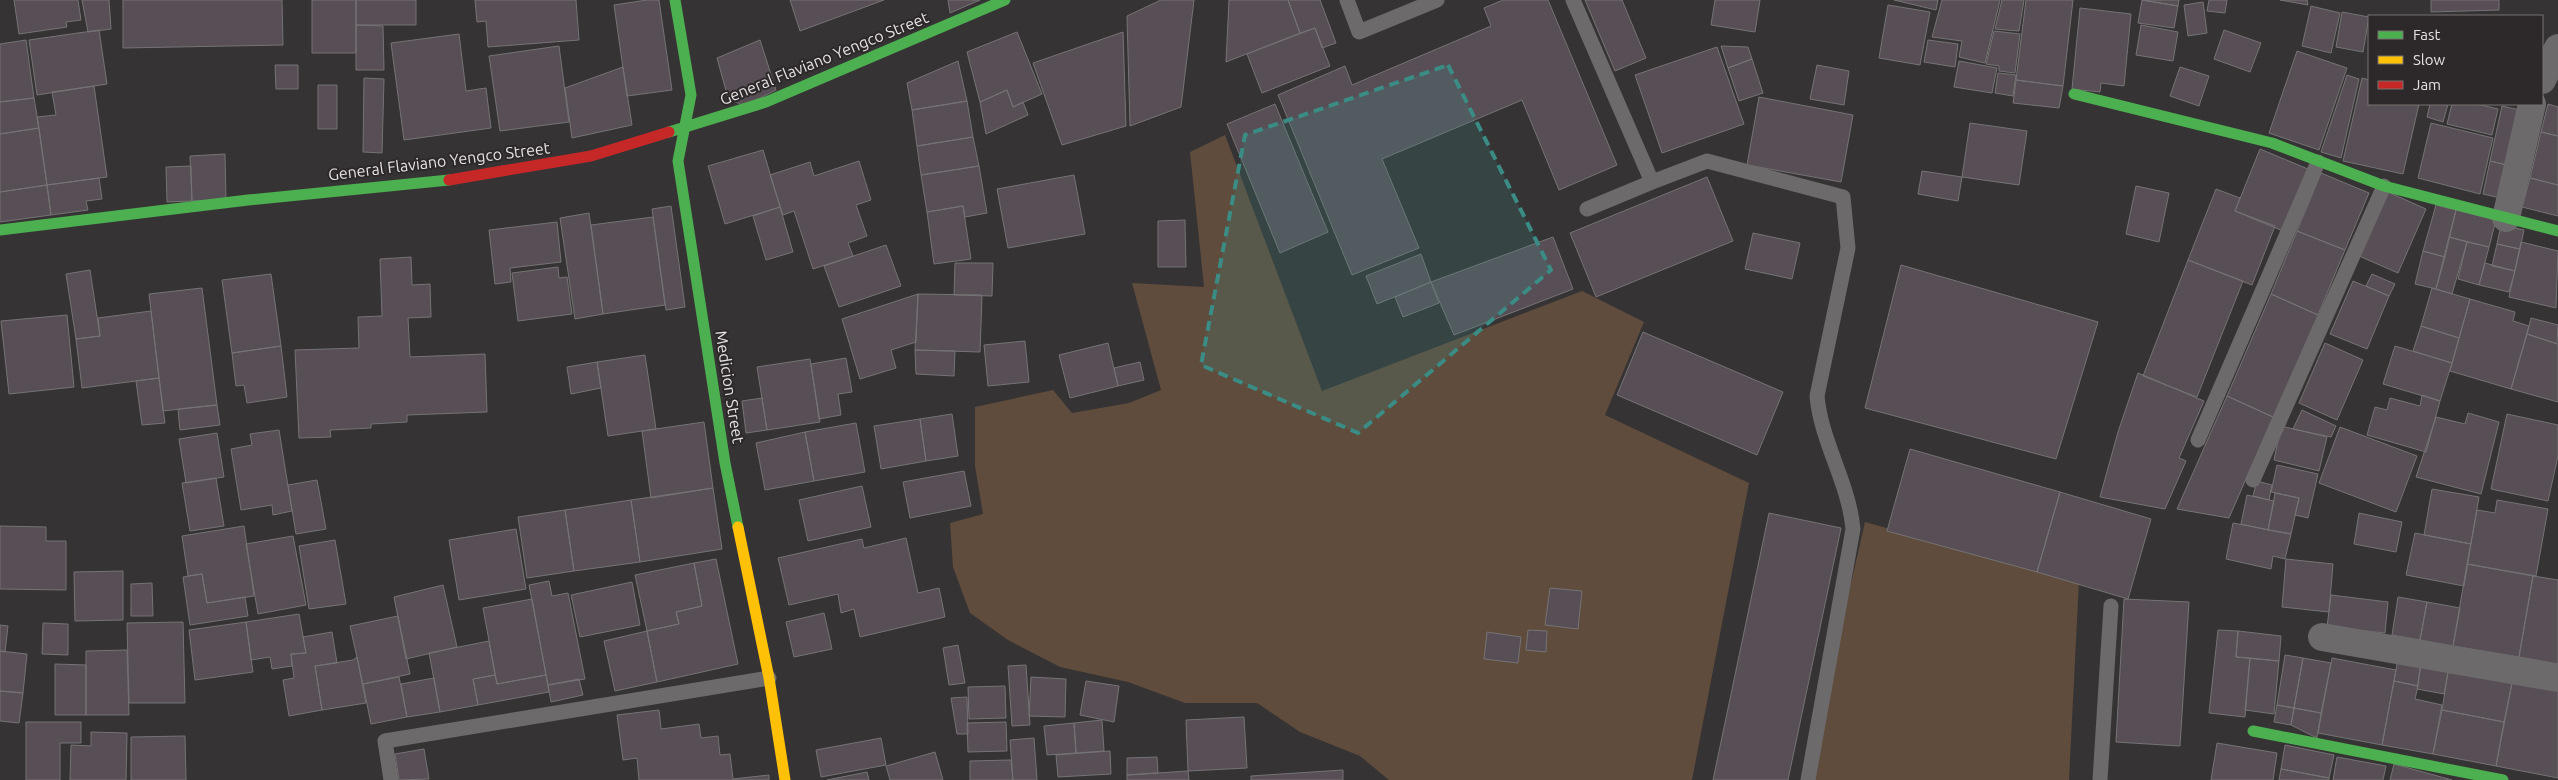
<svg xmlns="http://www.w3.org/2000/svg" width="2558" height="780" font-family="Ubuntu,sans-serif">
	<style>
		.green { fill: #5f4c3c }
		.building { fill: #584f56; stroke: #757374 }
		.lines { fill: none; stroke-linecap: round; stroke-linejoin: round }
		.lane { stroke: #6c6a6a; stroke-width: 15 }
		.street { stroke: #6c6a6a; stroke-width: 28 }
		.fast { stroke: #4caf50; stroke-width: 11 }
		.slow { stroke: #ffc107; stroke-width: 11 }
		.jam { stroke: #c62828; stroke-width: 11 }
		.marked { fill: #3a8c85; fill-opacity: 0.2; stroke: #3a8c85; stroke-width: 4; stroke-dasharray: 10 6; stroke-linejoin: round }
		.labels { text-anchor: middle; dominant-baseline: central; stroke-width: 4; stroke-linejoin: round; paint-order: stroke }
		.street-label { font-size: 16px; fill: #e5e2e3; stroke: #2d2829 }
	</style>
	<rect width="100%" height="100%" fill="#363334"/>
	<path class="green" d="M1225,135L1322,391L1582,291L1644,322L1605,415L1749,483L1692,780H1389L1360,756L1300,732L1257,703H1185L1128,682L1060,667L1008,640L970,613L953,567L950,523L983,514L975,466V407L1053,390L1072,413L1129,403L1161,390L1132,283L1204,287L1190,152Z
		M1865,522L2079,581L2069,780H1806Z"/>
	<path class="building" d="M14,0H78L81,20L66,22L67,27L19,34Z
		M82,0H109L111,29L88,32Z
		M123,0H282L283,45L123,48Z
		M312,0H356V53H312Z
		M356,0H416V25H356Z
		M475,0H576L579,40L488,47L486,21L477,22Z
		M647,0H659L672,90L627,96L614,5Z
		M790,0H884L800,31Z
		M948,0H980L950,13Z
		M1161,0H1194L1181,107L1130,126L1127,16Z
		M1229,0H1288L1300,33L1226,62Z
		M1288,0H1320L1336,43L1322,48L1315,28L1300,33Z
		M1503,0H1548L1617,165L1559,190L1522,100L1382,159L1419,248L1352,275L1278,95L1345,66L1352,85L1491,26L1484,8Z
		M1585,0H1622L1646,58L1615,71Z
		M1715,0H1760L1755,32L1711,25Z
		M1894,0H1938L1936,10Z
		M1942,0H2000L1985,63L1959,57L1962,41L1932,37Z
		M2002,0H2024L2019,31L1995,29Z
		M2026,0H2073L2063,86L2016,80Z
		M2142,0L2178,6L2174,28L2138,23Z
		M2142,0H2179L2178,6Z
		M2209,0H2227L2225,13L2207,11Z
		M2280,0H2307L2308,5Z
		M2431,0H2499V10L2431,12Z
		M2203,2L2207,33L2188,36L2184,5Z
		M1888,5L1930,12L1920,65L1879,58Z
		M2311,6L2340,13L2331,53L2302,46Z
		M2080,8L2131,14L2124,86L2101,83L2100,92L2072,89Z
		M2342,12L2369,17L2363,52L2336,47Z
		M356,25L383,26L384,70H356Z
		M2141,25L2178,32L2173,61L2136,55Z
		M1315,28L1330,66L1262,93L1247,54Z
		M99,30L107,84L37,95L29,40Z
		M2224,30L2261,43L2250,72L2214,59Z
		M1994,31L2020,34L2015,73L1999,71V66L1986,64Z
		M1017,32L1042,94L1013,107L1007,90L980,102L967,52Z
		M1123,32L1126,126L1062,145L1033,63Z
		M459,34L466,91L486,88L491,128L404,140L391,43Z
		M26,40L34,98L0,102V44Z
		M760,40L776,90L744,106L728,98L717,58Z
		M1928,40L1958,44L1955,67L1924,62Z
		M559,46L569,122L500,131L489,56Z
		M1721,46L1748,47L1752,59L1728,68Z
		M1717,47L1744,124L1662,153L1635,75Z
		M2297,51L2347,68L2319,150L2269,133Z
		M1752,59L1763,93L1739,101L1728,68Z
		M958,61L967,101L912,110L907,83Z
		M1959,61L1997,68L1992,93L1954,87Z
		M275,65H298V89H276Z
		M1817,65L1849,71L1844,105L1810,99Z
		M623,67L632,125L572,138L565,88Z
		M2180,67L2209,76L2199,106L2170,96Z
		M1998,73L2016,75L2013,96L1995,93Z
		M2347,75L2359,79L2341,158L2321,152Z
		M364,78L384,79L382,153L363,152Z
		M2362,78L2369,80V104H2419L2403,174L2343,161Z
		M2016,80L2063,86L2059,108L2013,103Z
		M318,85H337V129H318Z
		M94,86L107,177L47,185L37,117L56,115L52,92Z
		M1007,90L1013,107L1023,102L1028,115L986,134L980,102Z
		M1759,97L1853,115L1841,182L1747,165Z
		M34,98L39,128L0,134V102Z
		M967,101L973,137L917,146L912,110Z
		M1275,104L1328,232L1280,253L1227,124Z
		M2430,104H2448L2443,122L2427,117Z
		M2452,104H2477L2498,109L2492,135L2447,124Z
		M2548,104L2558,107V136L2541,132Z
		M2502,106L2520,110L2507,165L2490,161Z
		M1970,123L2027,131L2019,185L1962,177Z
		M2431,123L2493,138L2480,194L2418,178Z
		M39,128L47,185L0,192V134Z
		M2541,132L2558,136V185L2530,178Z
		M973,137L979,166L921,175L917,146Z
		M2260,149L2308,169L2283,231L2235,211Z
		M763,150L780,207L725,224L708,166Z
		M225,154L226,200L192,201L190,156Z
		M859,161L871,200L856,205L867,236L848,243L853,256L813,269L794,211L783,215L770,175L810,162L814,176Z
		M2490,161L2507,165L2500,198L2483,194Z
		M191,166L192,201L167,202L166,167Z
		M979,166L987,213L965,217L963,206L927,212L921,175Z
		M1922,171L1962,177L1958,201L1918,194Z
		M2321,173L2369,193L2345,250L2297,231Z
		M1074,175L1085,234L1008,248L997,189Z
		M1707,177L1733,241L1596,297L1570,233Z
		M99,178L102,199L86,201L88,210L51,215L47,185Z
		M2530,178L2558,185V216L2522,207Z
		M47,185L51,215L0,222V192Z
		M2136,186L2169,193L2159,242L2126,234Z
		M2216,189L2240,198L2235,211L2275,226L2252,285L2188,260Z
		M2388,192L2426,209L2398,273L2359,256Z
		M2436,205L2456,210L2445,257L2423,251Z
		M671,206L685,307L666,310L652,209Z
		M963,206L971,259L934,264L927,212Z
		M780,207L793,252L766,260L753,216Z
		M2456,210L2496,220L2489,247L2449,237Z
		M589,213L603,314L575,319L560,218Z
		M653,217L665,305L603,314L591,225Z
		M1185,220L1186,267H1158V221Z
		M557,222L561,262L510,268L511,282L495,284L489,230Z
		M2501,225L2524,230L2520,249L2497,244Z
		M2297,231L2345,250L2318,315L2271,294Z
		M1753,233L1800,243L1792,279L1745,269Z
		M1553,237L1573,289L1454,335L1431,282Z
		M2449,237L2467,242L2452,294L2436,289Z
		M2467,242L2489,247L2479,285L2458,279Z
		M2521,242L2558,251L2556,308L2509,297Z
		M2497,244L2520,249L2515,271L2492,266Z
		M886,245L901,286L839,307L824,266Z
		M2423,251L2445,257L2436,289L2415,284Z
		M1421,254L1431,282L1377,304L1366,276Z
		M411,257L412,285L430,284L431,317L408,318L410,357L485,354L487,412L407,415V422L371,424V428L330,430L331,437L299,438L295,350L359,348L358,317L382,316L380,259Z
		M2188,260L2243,281L2197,397L2143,376Z
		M955,263H993L992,296L954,295Z
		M2485,263L2515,271L2509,292L2479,285Z
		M1901,265L2098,322L2056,459L1865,408Z
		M558,267L559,278L567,277L572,314L518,321L512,273Z
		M90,270L100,336L76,339L66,274Z
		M271,274L281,346L232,353L222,280Z
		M2372,274L2395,284L2389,296L2366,286Z
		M2353,281L2389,296L2367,349L2330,334Z
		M1431,282L1439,303L1403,317L1395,297Z
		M202,288L217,405L163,411L149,294Z
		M2432,288L2470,299L2459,338L2421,326Z
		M918,294L982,295L980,352L915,350Z
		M918,294L916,342L891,350L896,368L860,379L842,319Z
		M2271,294L2318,315L2273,417L2227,396Z
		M2470,299L2515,312L2513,321L2529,326L2511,389L2450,371Z
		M151,311L159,378L82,388L76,339L100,336L98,318Z
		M67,315L74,387L9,394L1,321Z
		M2531,318L2558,325L2557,344L2527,334Z
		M2421,326L2459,338L2452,363L2413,351Z
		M1643,332L1783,392L1757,455L1617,395Z
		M2527,334L2558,344V402L2511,389Z
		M1025,341L1029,382L988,386L984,345Z
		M1108,343L1118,386L1070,398L1059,355Z
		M2325,343L2363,360L2337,420L2299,403Z
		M281,346L287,397L247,403L244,385L236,386L232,353Z
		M2395,346L2452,363L2440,401L2383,384Z
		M915,350L955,351L954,376L916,374Z
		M645,355L656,429L608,436L597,362Z
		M846,358L852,392L838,394L841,415L819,419L811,364Z
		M810,359L820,422L767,430L757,367Z
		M597,362L601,388L571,394L567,367Z
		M1140,362L1144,380L1118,386L1114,368Z
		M2138,373L2204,401L2179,458L2186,461L2165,509L2100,497L2118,432Z
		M159,378L165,423L142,425L136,381Z
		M2422,395L2440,401L2426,452L2367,435L2375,407L2387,410L2390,398L2420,406Z
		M2227,396L2273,417L2229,518L2177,509Z
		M762,398L767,430L746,433L742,401Z
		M217,405L220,425L180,430L178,409Z
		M2302,410L2336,426L2331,437L2293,429Z
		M2468,413L2499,422L2481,494L2416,477L2436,417L2465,424Z
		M952,414L958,456L926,461L920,419Z
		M2507,414L2558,425V456L2548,501L2491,489Z
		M920,419L926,461L881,469L874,426Z
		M704,422L713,488L651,498L642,431Z
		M856,423L865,472L814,481L805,432Z
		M2281,426L2327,437L2319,471L2274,460Z
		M2340,427L2417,456L2396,512L2319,483Z
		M279,430L292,511L273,515L272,505L241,510L231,449L252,445L250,434Z
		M805,432L814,481L765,490L756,443Z
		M217,433L224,477L186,483L179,439Z
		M1910,449L2060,492L2037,572L1887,531Z
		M2277,465L2318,474L2308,518L2295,515L2299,498L2271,492Z
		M964,471L971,506L910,518L903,482Z
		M216,478L224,526L190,531L182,483Z
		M317,480L326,529L296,534L288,485Z
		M2257,481L2272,485L2269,500L2253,496Z
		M862,486L871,527L808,541L799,500Z
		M713,488L722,549L640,562L631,500Z
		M2432,489L2479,497L2471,544L2424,535Z
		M2060,492L2151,519L2128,599L2037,572Z
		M2275,493L2299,498L2291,534L2268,530Z
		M2247,495L2274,501L2268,530L2241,524Z
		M631,500L640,562L574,571L565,510Z
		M2497,500L2548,509L2536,576L2467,564L2477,510L2495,513Z
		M565,510L574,571L527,578L518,517Z
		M1769,513L1841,528L1788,780H1713Z
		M2359,513L2402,522L2396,552L2354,544Z
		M2233,523L2291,534L2285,559L2273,556L2271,569L2226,559Z
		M0,526L46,527V541H66V590L0,589Z
		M244,526L254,596L207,603L202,574L188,576L182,536Z
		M516,529L526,589L459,600L449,540Z
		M2415,533L2471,544L2464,586L2406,575Z
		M293,536L306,605L258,614L246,544Z
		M906,538L918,593L939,588L945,617L860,637L854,609L841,613L838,594L789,605L778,558L862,539L864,548Z
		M335,540L346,604L309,609L299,546Z
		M716,559L738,664L657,682L647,631L679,624L676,612L702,606L694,563Z
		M2286,559L2333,564L2329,612L2282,607Z
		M694,563L702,606L676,612L679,624L647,631L635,575Z
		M2467,564L2533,576L2519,657L2453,646Z
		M123,571V620L75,621L74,572Z
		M202,574L207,603L245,597L248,616L190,625L183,577Z
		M2533,576L2558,580V664L2519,657Z
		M549,581L552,596L568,593L585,679L548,685L529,585Z
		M632,582L640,625L580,637L571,595Z
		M152,583L153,616H131V584Z
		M443,585L457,647L406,659L394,597Z
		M1550,588L1582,591L1578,629L1545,625Z
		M2331,595L2388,602L2385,633L2327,627Z
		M2398,597L2427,602L2420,640L2392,635Z
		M532,599L546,675L497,684L483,608Z
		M2124,599L2189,602L2180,746L2116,742Z
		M2427,602L2460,608L2453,646L2420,640Z
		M824,613L832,649L794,657L786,622Z
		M299,614L306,653L291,654L292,666L272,669L270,657L251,660L246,622Z
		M398,616L410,674L363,684L350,626Z
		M183,622L185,703H129L127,623Z
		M246,622L253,672L195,680L189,630Z
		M43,623L68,624V655L42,654Z
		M0,625L8,626L5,652L0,651Z
		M1528,630L1547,631L1546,652L1526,650Z
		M2218,630L2238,631L2236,657L2250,658L2245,717L2209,713Z
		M647,631L657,682L615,691L604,641Z
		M2238,631L2281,636L2279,661L2236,657Z
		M332,632L337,663L315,666L322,710L289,716L283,680L294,678L291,654L306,653L303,637Z
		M1487,632L1521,637L1518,663L1484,659Z
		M489,641L495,675L473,679L478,705L440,712L429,653Z
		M958,645L965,683L949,685L943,648Z
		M127,650L129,715H86V651Z
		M0,651L27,654L23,693L0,691Z
		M2285,655L2303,658L2294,708L2277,705Z
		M357,657L366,703L322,710L315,666L353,660Z
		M2250,658L2279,661L2274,714L2245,710Z
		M2303,658L2331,663L2321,713L2294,708Z
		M2332,658L2396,670L2382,745L2318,733Z
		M2398,658L2421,662L2418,686L2394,681Z
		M2421,662L2449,666L2444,694L2417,689Z
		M55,664L86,665V715H55Z
		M1026,665L1030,725L1012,726L1008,666Z
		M2449,666L2513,678L2504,722L2442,710Z
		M495,675L497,684L546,675L549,692L478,705L473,679Z
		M399,677L407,717L371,724L363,684Z
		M1031,677L1066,679L1065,717L1029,716Z
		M434,678L440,712L407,717L401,684Z
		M2513,678L2558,686V778L2496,766Z
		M579,679L583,695L551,702L548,685Z
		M1086,681L1119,686L1114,722L1080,715Z
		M2394,681L2418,686L2415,699L2442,705L2433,754L2382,745Z
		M1005,686L1006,718L969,719L968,687Z
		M0,691L23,693L19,723L0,721Z
		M967,697L968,734H957L951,698Z
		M2277,705L2294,708L2291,725L2274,722Z
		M2294,708L2321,713L2317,738L2291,725Z
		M659,710L661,729L699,724L701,738L718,736L720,755L730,754L733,779L769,775V780H639L637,758L623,760L617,715Z
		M2442,710L2504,722L2496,766L2433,754Z
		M1244,717L1247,768L1188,771L1186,720Z
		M1102,720L1104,751L1076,753L1074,723Z
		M26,722H81V743H60V780H26Z
		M1006,722L1007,751L968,752L967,723Z
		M1074,723L1076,753L1047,755L1044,726Z
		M91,732L127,733L126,780H70L71,745L91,746Z
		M185,736L186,780H131V737Z
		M881,738L886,765L821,777L816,750Z
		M1034,738L1037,780H1013L1010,740Z
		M2217,743L2277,753L2273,780H2211Z
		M2285,745L2334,755L2329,778L2281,769Z
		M424,749L429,779L399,780L395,754Z
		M1110,751L1111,774L1058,777L1056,755Z
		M935,752L943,780H890L886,766Z
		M1157,757L1158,773L1127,775V758Z
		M2337,757L2386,766L2383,780H2333Z
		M1011,760L1013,780H970V761Z
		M2394,764L2452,780H2390Z
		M2281,769L2329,778V780H2279Z
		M1343,770V780H1251V776Z
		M1188,771L1189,780H1127V775Z
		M867,772L869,780H827Z"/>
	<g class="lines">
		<path class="lane" d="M1347,0L1359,32L1437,0
			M1573,0L1652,182L1707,161L1843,197L1848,248L1817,396C1821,442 1849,483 1853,529L1808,780
			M1587,209L1652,182
			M2198,440L2318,162
			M2253,480L2384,186
			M391,780L385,741L769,678
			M2100,780L2111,606"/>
		<path class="street" d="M2542,80L2558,48
			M2506,218L2532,104
			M2322,637L2558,678"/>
		<path class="fast" d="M675,0L691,95L678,161L725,463L738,527
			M2074,94L2272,143L2384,186L2558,231
			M669,132L766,102L1005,0
			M0,230L248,200L449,180
			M2253,731L2503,780"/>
		<path class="slow" d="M738,527L769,678L785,780"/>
		<path class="jam" d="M449,180L591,156L669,132"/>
	</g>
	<path class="marked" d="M1448,65L1551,270L1358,433L1201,365L1245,135Z"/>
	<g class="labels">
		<g class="street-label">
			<text transform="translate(824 58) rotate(-22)">General Flaviano Yengco Street</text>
			<text transform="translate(439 161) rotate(-7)">General Flaviano Yengco Street</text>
			<text transform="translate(730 387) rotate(81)">Medicion Street</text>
		</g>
	</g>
	<rect x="2368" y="15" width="175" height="90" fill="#2d2829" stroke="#777273"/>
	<rect x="2378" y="31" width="25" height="8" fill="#4caf50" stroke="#777273"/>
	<text x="2413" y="40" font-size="15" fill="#e5e2e3">Fast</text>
	<rect x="2378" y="56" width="25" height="8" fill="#ffc107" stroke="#777273"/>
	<text x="2413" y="65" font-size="15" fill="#e5e2e3">Slow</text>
	<rect x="2378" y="81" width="25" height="8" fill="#c62828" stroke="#777273"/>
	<text x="2413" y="90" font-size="15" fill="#e5e2e3">Jam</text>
</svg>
